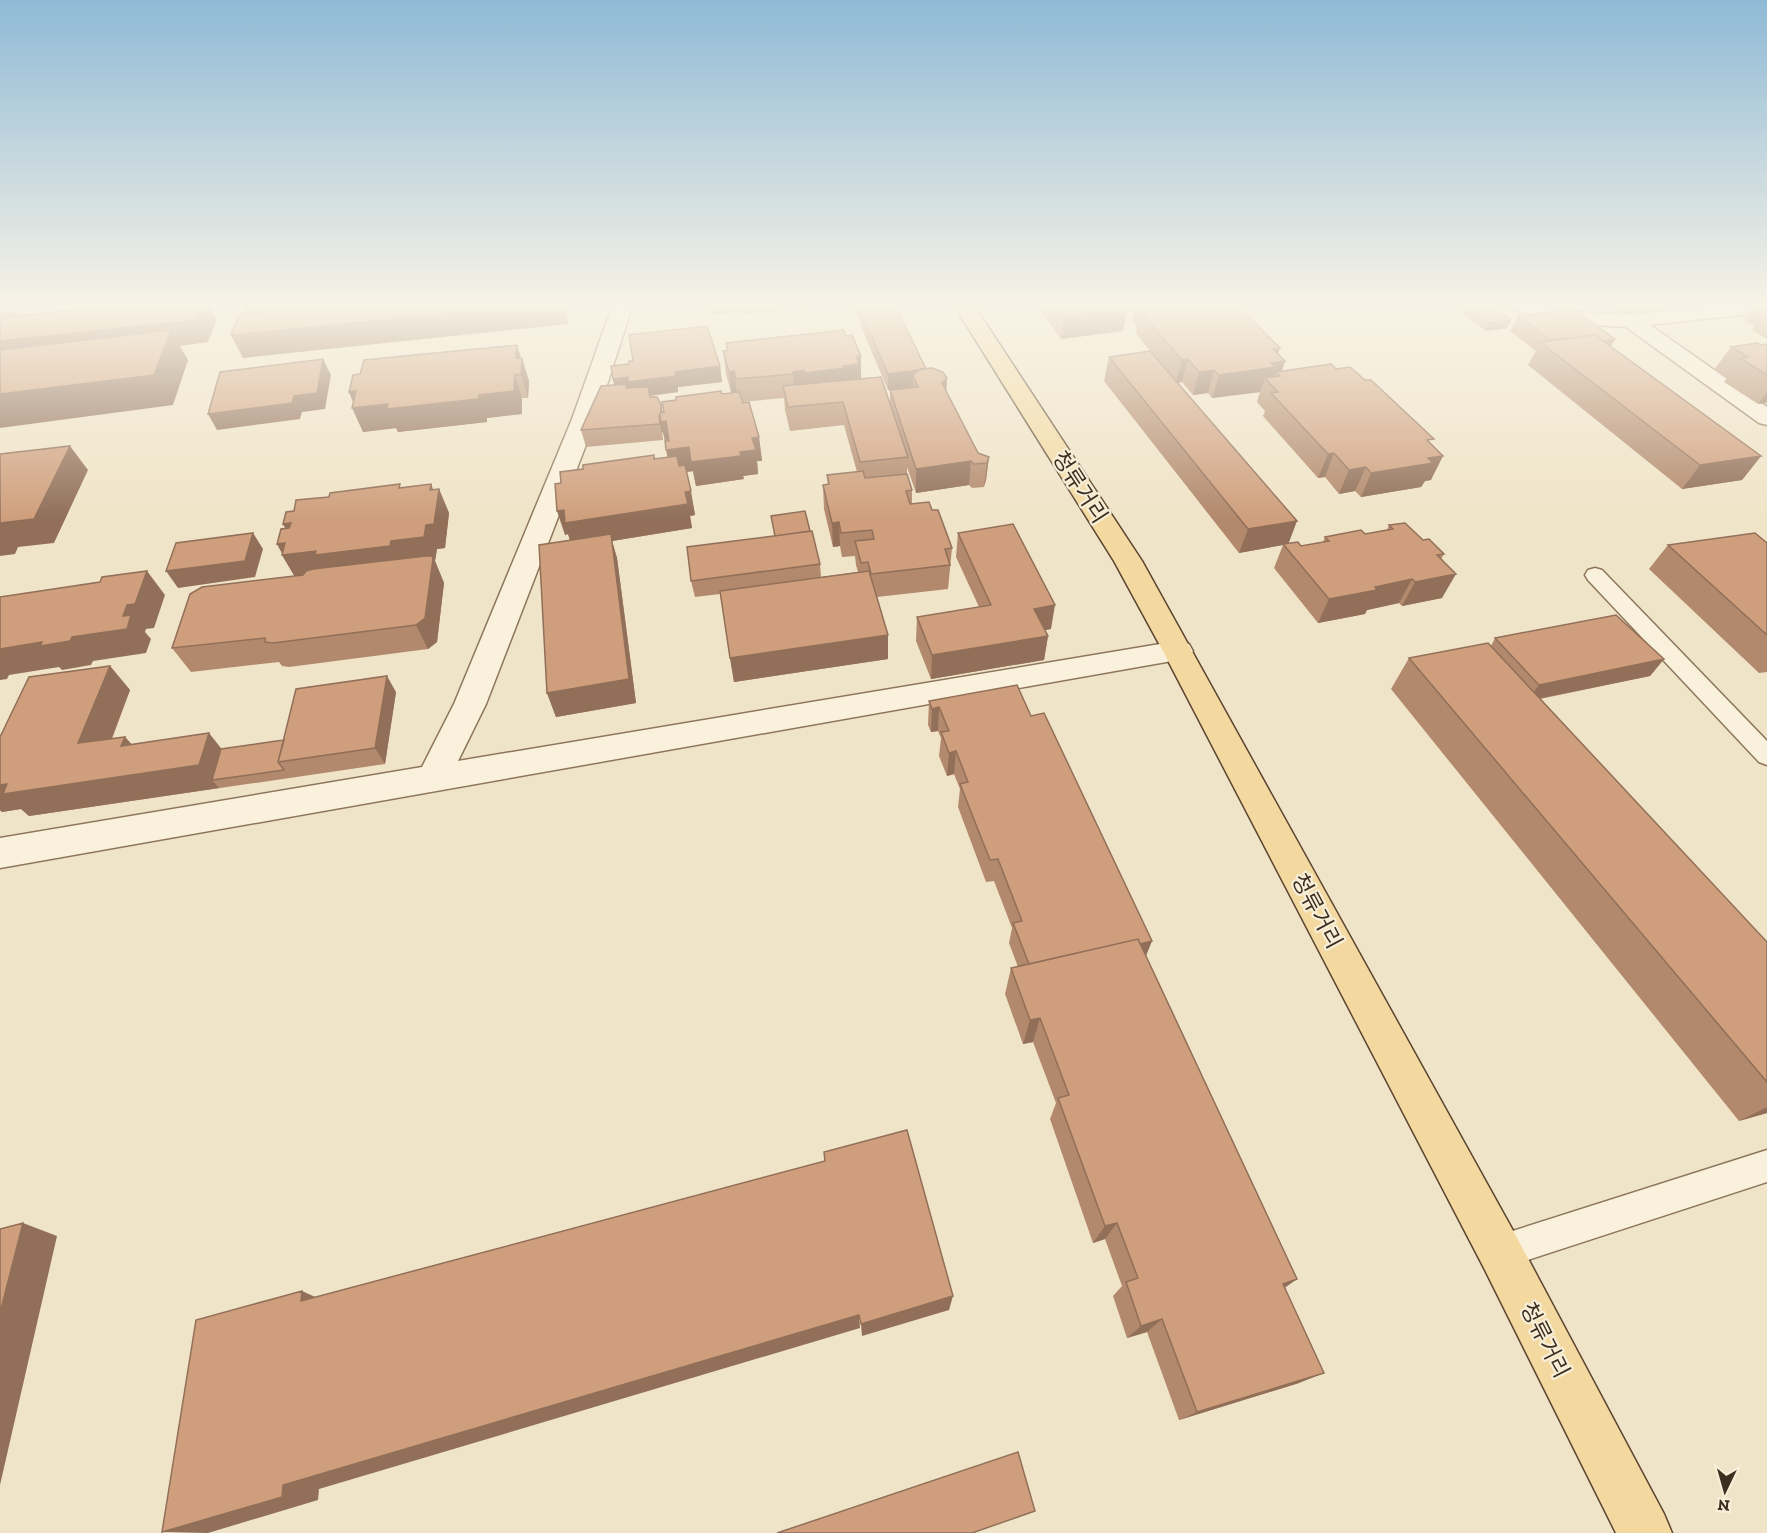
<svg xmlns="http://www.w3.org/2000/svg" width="1767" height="1533" font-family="'Zilla Slab','Noto Sans KR',serif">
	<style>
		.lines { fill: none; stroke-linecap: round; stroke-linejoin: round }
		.lane-casing { stroke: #8d765c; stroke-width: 3 }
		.street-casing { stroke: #8d765c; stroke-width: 3 }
		.primary-casing { stroke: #5b4430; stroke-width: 3 }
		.lane { fill: #faf1dc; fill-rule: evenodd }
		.street { fill: #faf1dc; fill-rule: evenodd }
		.primary { fill: #f3d9a0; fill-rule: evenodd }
		.wall { fill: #b2896c }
		.shaded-wall { fill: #916f58 }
		.building { fill: #cf9f7d; stroke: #916f58; stroke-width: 1.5 }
		.labels { text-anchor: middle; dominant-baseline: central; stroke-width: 4.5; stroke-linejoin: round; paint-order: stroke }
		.street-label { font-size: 22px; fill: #3d2e20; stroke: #f7eed8 }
	</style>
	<rect width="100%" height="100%" fill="#f0e4c8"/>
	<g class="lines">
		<defs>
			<path id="lane" d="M1595,568L1602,570L1767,741V765L1759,762L1588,580L1585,575L1588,570Z
				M1767,1150V1182L1500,1269L1488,1264L1483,1252L1488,1240L1500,1235Z"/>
			<path id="street" d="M1,304H21L7,324L0,326Z
				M613,304H633L596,419L486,704L458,761L1178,641L1189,644L1193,651L1189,658L0,868V838L422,767L454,704L572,419Z
				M1505,304H1536L1562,311L1631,315L1734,304H1767V312L1650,325L1767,407V425L1759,423L1626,327L1561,323L1508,308Z"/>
			<path id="primary" d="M953,304H973L1142,561L1516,1236L1664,1514L1672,1533H1616L1484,1268L1163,651L1114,561Z"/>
		</defs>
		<use href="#lane" class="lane-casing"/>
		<use href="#street" class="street-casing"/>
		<use href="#primary" class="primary-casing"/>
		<use href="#lane" class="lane"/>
		<use href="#street" class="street"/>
		<use href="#primary" class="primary"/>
	</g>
	<path class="wall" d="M709,304H810H804V307L746,314L745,311L713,315Z
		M851,304H892V305L926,369L946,391L978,453L989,457L986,480L984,487L972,488L969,485L916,493L907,467V475L912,490V503L932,510L952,548L948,589L877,597L888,659L734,682L720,594L695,597L691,581L775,536L771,516L810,531L820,564L821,577L858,572L856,565L855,556L842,557L840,546L833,547L824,509L823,485L828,484L827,475L857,472L844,425L790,431L785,410L784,398L742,402L759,437L762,461H757L758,474L743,476L744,479L696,486L693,471L687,472L695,515L690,516L692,528L612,541L617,558L636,703L556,717L547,693L570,540L568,534L565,535L561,483L655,459L668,457L663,432L662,433L663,440L586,447L581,430L614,385L613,379L720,366L722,382L678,387V392L650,396V397L661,405L663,413L722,394L731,393L726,374L723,351L727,350L726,343L846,336L861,356V379L890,404V390L913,387L888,390L860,324V317H858Z
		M1036,304H1236L1285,361L1282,371L1431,444V480L1425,481L1421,487L1361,497L1355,491L1339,494L1325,477L1318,478L1263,416L1265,411L1257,402L1260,392L1212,398L1208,393L1193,395L1182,382L1178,383L1288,543L1301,546L1323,542L1325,537L1365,534L1387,530L1389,525L1423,540L1444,554L1441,559L1442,598L1402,606L1399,603L1367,610L1365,614L1318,623L1274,568L1283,545L1239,553L1104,381L1109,357L1150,351L1136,333L1137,327L1132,321L1134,311L1127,312L1123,331L1061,339Z
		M1451,304H1489L1511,320L1507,328L1486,331Z
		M1608,304H1696L1623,314Z
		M1754,304H1767V339L1752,330L1754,326L1743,320Z
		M1518,316L1611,347L1761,456L1742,480L1682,489L1528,365L1536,351L1510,331Z
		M1767,344V404L1765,403L1758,404L1724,382L1727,378L1714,370L1731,347Z
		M521,358L529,381L528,398H522V414L487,418V422L398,432L396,428L363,432L353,402L349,392Z
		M431,484L433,490L439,489L449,513L445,548L437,549L435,561L444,583L437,642L428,649L289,667L282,666L279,662L191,672L172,648L295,576L282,555V553L277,544L285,528L283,524L294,511L401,488Z
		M958,533L1051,629L1045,630L1048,636L1044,660L931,679L916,641L917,617L979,607L956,557Z
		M1767,543V672L1759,673L1649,569L1668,545Z
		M1495,638L1664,659L1650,676L1540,699L1767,942V1113L1739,1121L1391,689L1409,658L1491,646Z
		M110,666L130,690L112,739L125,737L132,745L221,749L284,740L396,692L385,764L29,816L21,809L2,812L0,810V737Z
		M929,701L1031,716L1146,956L1297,1279L1285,1287L1299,1383L1179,1420L1147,1332L1127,1338L1113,1296L1122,1286L1105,1239L1093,1243L1050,1119L1056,1103L1033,1042L1023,1044L1005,994L1011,968L1018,967L1009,943L1012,928L994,881L986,882L958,807L960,789L954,774L947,776L939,756L941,738L938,731L931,732L928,725Z"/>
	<path class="shaded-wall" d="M34,304H72L37,307Z
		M202,304H208L217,319L208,342L180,346L188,360L173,405L0,428V330L12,311L23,327Z
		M241,304H566L568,324L243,358L231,335L248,317Z
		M711,304H744L745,311L713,315Z
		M745,304H810H804V307L746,314Z
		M858,304H892V314L860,309V317H858Z
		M1086,304H1136L1134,311L1127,312L1123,331L1061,339L1064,316Z
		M1630,304H1696L1623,314Z
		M1511,320L1507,328L1486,331L1490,323Z
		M1615,339L1606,355L1559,346Z
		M517,345L522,361V358L529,381L528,398L516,358Z
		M1280,348L1275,362L1285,361L1280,376L1276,372L1271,385L1265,378L1260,392L1212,398L1219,375L1273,349Z
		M856,356H861V379L806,396L805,373L843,366Z
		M323,359L331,375L325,409L302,412L300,419L217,430L208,414L294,396Z
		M1188,359L1182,382L1176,383L1182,360Z
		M720,366L722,382L678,387V392L632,398L617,395L613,379Z
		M804,370L806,394L795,395L793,372Z
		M927,370L913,375V387L888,390V374Z
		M1214,370L1208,393L1193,395L1199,372Z
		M734,371L737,395H732L729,372Z
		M515,375L522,398V414L487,418V422L398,432L396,428L363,432L352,408H356L349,392L356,391L479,395Z
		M947,378L946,402L942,383Z
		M1767,393V400L1765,403L1758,404Z
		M661,405L664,421H666L670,445H666L663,432L662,433L663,440L660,424L659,416Z
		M759,437L762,461H757L758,474L743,476L744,479L696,486L691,462L740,452L752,438Z
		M70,446L88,470L54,543L18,547L15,554L0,556V523Z
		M689,447L693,471L671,474L666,450Z
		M1334,453L1325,477L1318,478L1328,454Z
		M1443,456L1431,480L1425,481L1421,487L1361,497L1371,473L1428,458Z
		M1761,456L1742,480L1682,489L1700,465Z
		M989,457L986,480L984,487L987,463Z
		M971,461L969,485L916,493V469Z
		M1366,467L1355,491L1339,494L1349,470Z
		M431,484L437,500L439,489L449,513L445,548L437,549L435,561L444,583L437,642L428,649L416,625L296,579L282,555H283L277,544L285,543L391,541L430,490Z
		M691,491L695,515L690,516L692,528L612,541L617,558L636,703L556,717L547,693L572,547L568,534L565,535L557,511Z
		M1297,521L1288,545L1283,544V545L1239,553L1248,529Z
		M839,522L840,546L833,547L832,523Z
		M291,523L297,548L283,524Z
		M253,533L263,549L255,577L178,588L166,571Z
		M147,571L165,595L154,628L146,629L145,632L151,639L146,653L93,661L91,665L62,670L59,667L9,675L7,679L0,680V649L72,637L123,616L127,605Z
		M1456,574L1442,598L1402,606L1415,582Z
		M1412,579L1399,603L1367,610L1365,614L1318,623L1329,599L1375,587Z
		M1055,605L1051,629L1030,633L1034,609Z
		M888,635V659L734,682L730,658Z
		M1048,636L1044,660L931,679L932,655Z
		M1664,659L1650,676L1527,701L1539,685Z
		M110,666L130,690L101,766L78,743Z
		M387,676L396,692L385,764L375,748Z
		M939,707L938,731L931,732L932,709Z
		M209,733L228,757L212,780L219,788L29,816L21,809L2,812L0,810V785Z
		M125,737L146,760L121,746Z
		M956,751L954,774L947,776L949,753Z
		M1152,941L1144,961L1031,969Z
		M1040,1018L1033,1042L1023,1044L1030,1020Z
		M1767,1107V1113L1739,1121Z
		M23,1223L57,1236L0,1485V1313Z
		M1117,1223L1105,1239L1093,1243L1105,1226Z
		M1297,1279L1276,1294L1283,1284Z
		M302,1291L333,1305L301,1301Z
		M953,1296L949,1310L862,1336L861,1324Z
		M859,1315L860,1328L319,1489L318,1500L208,1533L162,1532L283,1485Z
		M1162,1319L1147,1332L1127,1338L1141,1326Z
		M1324,1373L1299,1383L1179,1420L1197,1412Z"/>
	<path class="building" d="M137,304H202L196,320L0,341V323L4,317Z
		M323,304H347L303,308V306Z
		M347,304H539L231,335L239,314Z
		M1055,304H1124L1128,308L1064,316Z
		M1141,304H1236L1280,348L1273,349L1285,361L1271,363L1275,367L1219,375L1214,370L1199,372L1188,359L1182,360L1140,311L1146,310Z
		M1464,304H1489L1511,320L1490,323Z
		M895,305L926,369L888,374L860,309Z
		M1573,309L1615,339L1603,341L1595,335L1551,340L1518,316Z
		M12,311L8,317H4L0,323V313Z
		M707,326L720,366L675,372L676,376L628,382V377L613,379L611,366L629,364V361H633L629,335Z
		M171,330L154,375L0,394V350Z
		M844,330L846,336L852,335L861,356H856L859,364L843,366L844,368L805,373L804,370L793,372V374L736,379L734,371L729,372L723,351L728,350L726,343Z
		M1595,335L1761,456L1700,465L1540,342Z
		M1757,343L1761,345L1767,344V375L1741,359L1748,357L1731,347Z
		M517,345L516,358H522L521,374L515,375L514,391L479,395L478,399L387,409L388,404L352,408L356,391L349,392L353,375L360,374L364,360Z
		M1150,351L1297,521L1248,529L1109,357Z
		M323,359L317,393L294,396L292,403L208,414L220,372Z
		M1331,364L1336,369L1350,367L1365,380H1371L1434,439L1427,440L1443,456L1428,458L1433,463L1371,473L1366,467L1349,470L1334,453L1328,454L1271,393L1278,392L1265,378L1280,376L1276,372Z
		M932,368L943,372L947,378L942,383L978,453L989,457L987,463L974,464L971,461L916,469L890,390L918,387L913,375L920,369Z
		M881,377L908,457L860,462L843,402L788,407L783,386Z
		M626,384V388L648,387L650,397H657L661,405V413H660V416H659L660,424L581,430L601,386Z
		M721,391L722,394L739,392L743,403L749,402L759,437L752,438L756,450L740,452L741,456L691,462L689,447L666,450L665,441H669L666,421L661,422L660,413L664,412L662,402L676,400V397Z
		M70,446L34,519L0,523V454Z
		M654,455V459L677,456L679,466L685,465L691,491L685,492L688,504L565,523L564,510L557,511L555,484L561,483L560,472L583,469V465Z
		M863,471L865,478L907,474L912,490L906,491L910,504L929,502L932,510H938L952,548L945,549L950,565L871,574L868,562L861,563L855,541L874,539L872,530L841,533L839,522L832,523L823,485L829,484L827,475Z
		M400,484L399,488L431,484L430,490L439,489L434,524L426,525L424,537L391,541L390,546L315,555L316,551L282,555L285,543L277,544L281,529L289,528L291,523L283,524L286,512L294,511L296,500L329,497L330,493Z
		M805,511L810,531L775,536L771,516Z
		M1405,523L1423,540L1429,539L1444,554L1437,555L1456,574L1415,582L1412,579L1375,587L1377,590L1329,599L1283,544L1298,542L1301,546L1329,541L1325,537L1361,530L1365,534L1393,529L1389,525Z
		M1013,524L1055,605L1034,609L1048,636L932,655L917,617L991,605L958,533Z
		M812,531L820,564L691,581L687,547Z
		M253,533L245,561L166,571L176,543Z
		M1755,533L1767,543V635L1668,545Z
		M611,534L629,679L547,693L539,545Z
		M426,556H432L433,559L425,618L416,625L273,643L265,642V638L172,648L190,594L202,587L303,575L306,571L313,569Z
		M147,571L135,604L127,605L123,616L131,615L127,629L72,637L70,641L40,646L42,642L0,649V597L100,582L102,577Z
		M869,571L888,635L730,658L720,591Z
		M1616,615L1664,659L1539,685L1495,638Z
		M1488,643L1767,942V1082L1409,658Z
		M110,666L78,743L125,737L121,746L209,733L199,765L3,794L7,784L0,785V737L29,677Z
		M387,676L375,748L278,762L296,689Z
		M1017,685L1031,716L1044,713L1152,941L1140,944L1138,939L1029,964L1013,923L1022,921L998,859L990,860L960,784L968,782L956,751L949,753L941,732L949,731L939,707L932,709L929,701Z
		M284,740L278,762L284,770L212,780L221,749Z
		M1138,939L1297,1279L1283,1284L1324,1373L1197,1412L1162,1319L1141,1326L1126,1282L1138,1278L1117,1223L1105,1226L1058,1098L1069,1095L1040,1018L1030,1020L1011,968Z
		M907,1130L953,1296L861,1324L859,1315L283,1485L282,1497L162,1532L196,1320L302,1291L301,1301L825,1161L824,1152Z
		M23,1223L0,1313V1229Z
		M1018,1452L1035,1511L972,1533H777Z"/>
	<linearGradient id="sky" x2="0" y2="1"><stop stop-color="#8fbad6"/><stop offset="0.59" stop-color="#f8f3e6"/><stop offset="1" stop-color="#f8f3e6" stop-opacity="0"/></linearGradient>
	<rect width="1767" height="518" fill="url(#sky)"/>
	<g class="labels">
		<g class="street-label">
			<text transform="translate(1080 487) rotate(57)">청류거리</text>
			<text transform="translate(1317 911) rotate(62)">청류거리</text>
			<text transform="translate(1545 1340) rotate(63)">청류거리</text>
		</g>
	</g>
	<g transform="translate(1725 1491) rotate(185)" stroke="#f7eed8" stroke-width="4.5" paint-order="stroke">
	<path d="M0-4.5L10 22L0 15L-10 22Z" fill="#3d2e20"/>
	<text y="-9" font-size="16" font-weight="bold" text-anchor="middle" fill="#3d2e20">N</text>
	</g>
</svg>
